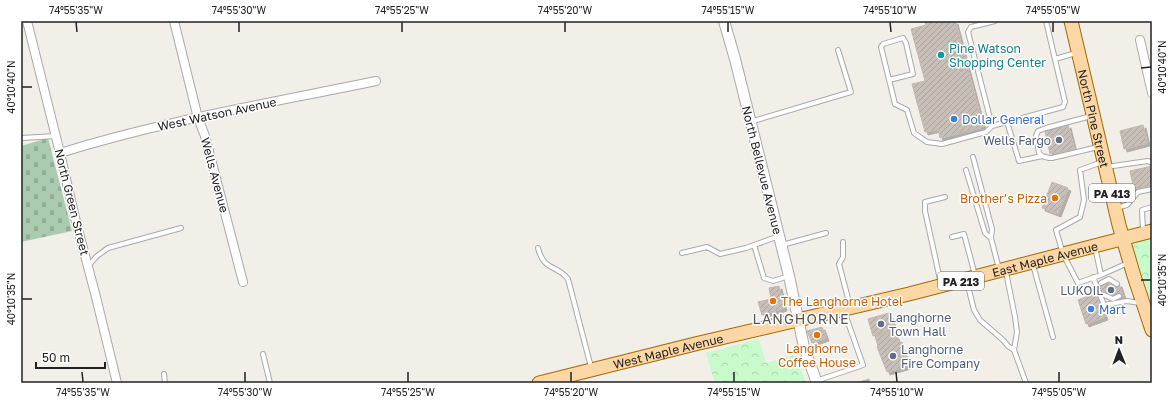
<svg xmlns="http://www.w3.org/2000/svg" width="1173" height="404" font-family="'Golos Text',sans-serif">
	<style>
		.cemetery { fill: url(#cemetery-stones) }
		.park { fill: url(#park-crowns) }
		.building { fill: url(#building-hatch); stroke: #c4b6ab; filter: url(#shadow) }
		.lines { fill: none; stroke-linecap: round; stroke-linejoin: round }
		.service-casing { stroke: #a9a9a9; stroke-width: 6 }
		.minor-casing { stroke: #a9a9a9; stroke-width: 10 }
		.tertiary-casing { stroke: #a9a9a9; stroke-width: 12 }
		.primary-casing { stroke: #a06b00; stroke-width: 15 }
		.service { stroke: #fff; stroke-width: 4 }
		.minor { stroke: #fff; stroke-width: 8 }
		.tertiary { stroke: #fff; stroke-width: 10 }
		.primary { stroke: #fcd6a4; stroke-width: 13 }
		.ticks { fill: none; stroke: #222; stroke-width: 1.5 }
		.culture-dot { fill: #0f9aa8; stroke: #fff; stroke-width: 1.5 }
		.shop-dot { fill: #3f7fe0; stroke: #fff; stroke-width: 1.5 }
		.service-dot { fill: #5c6f8a; stroke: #fff; stroke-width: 1.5 }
		.food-dot { fill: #e8710a; stroke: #fff; stroke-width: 1.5 }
		.labels { text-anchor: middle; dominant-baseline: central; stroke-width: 3; stroke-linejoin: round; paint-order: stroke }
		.shield { fill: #fff; stroke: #646464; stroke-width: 1 }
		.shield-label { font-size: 11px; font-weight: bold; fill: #222 }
		.culture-label { font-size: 12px; fill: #0d838f; stroke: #fff; text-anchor: start }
		.street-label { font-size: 12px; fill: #222; stroke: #fff }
		.shop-label { font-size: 12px; fill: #366cbe; stroke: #fff; text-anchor: start }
		.service-label { font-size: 12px; fill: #4e5e75; stroke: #fff; text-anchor: end }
		.food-label { font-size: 12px; fill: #c56008; stroke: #fff; text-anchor: end }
		.quarter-label { font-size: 14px; letter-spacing: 1px; fill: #555; stroke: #fff }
		.neatline { fill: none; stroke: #222; stroke-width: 1.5 }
		.ticks-label { font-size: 10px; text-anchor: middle; fill: #222 }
	</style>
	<defs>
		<pattern id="cemetery-stones" width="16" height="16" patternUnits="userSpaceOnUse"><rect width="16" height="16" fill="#aacbaf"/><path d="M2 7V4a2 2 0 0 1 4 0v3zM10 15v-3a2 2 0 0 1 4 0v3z" fill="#92ae96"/></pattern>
		<pattern id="park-crowns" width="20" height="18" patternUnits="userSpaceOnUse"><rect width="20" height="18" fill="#c8facc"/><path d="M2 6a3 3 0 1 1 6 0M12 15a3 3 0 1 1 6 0" fill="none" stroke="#acd6af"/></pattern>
		<pattern id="building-hatch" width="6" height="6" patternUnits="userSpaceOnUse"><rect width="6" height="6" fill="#c7bfb8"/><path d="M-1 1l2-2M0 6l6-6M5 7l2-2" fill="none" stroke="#aba49e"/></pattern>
		<filter id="shadow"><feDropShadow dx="3" dy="3" stdDeviation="0" flood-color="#0004"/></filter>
	</defs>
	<rect width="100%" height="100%" fill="#f2efe9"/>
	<path class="cemetery" d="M48,138L72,231L21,242V146Z"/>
	<path class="park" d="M1152,237V305L1133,248C1135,239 1145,239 1152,237Z
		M759,339L766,363L795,355L806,383H715L706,353Z"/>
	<path class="building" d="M925,21H955L983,127L940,138L938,129L925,132L912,84L925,81L911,29L926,25Z
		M1068,125L1074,149L1050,154L1045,131Z
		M1143,125L1147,143L1124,149L1120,131Z
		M1152,166V185L1134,189L1130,171Z
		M1052,182L1068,188L1058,214L1042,208Z
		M1098,283L1119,284L1123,296L1102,295Z
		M779,286L784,308L762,315L758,302L771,299L769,288Z
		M1096,293L1105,317L1086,324L1078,300Z
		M889,313L895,329L873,336L868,319Z
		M822,327L826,338L812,343L807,331Z
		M894,331L897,340L899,339L908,366L887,372L877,347L878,346L875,336Z
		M869,379L870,383H856Z"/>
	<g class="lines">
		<defs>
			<path id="service" d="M995,21L971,27L968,32L992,126L1063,107L1065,102L1046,21
				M1055,59L1076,53
				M889,80L913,74L906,43L903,38L883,44L881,47L895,104L907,110L914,133L927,142L942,144L986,132L992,126
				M1091,116L1046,128L1038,131L1036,136L1039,153L1042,156L1049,158H1052L1098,147
				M750,122L851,92L838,50
				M1007,122L1019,161L1042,156
				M21,138L56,136
				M973,157L992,229L991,238L999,269
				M1106,167L1148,161L1152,163
				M966,170L985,233L991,238
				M1116,208L1127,205L1138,192L1152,189
				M1143,231L1142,210L1152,207
				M952,237L964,234L975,275
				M843,242V257L839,264L850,306
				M754,245L764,278L773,281L789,276
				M782,245L826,233
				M1095,247L1101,275L1078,283L1063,254L1056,230L1080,217L1084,200L1080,170L1102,162
				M538,248C544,272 557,264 568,279L591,367
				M682,253L707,247L720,254L746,248L779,236
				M1033,265L1053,337
				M88,266L97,256L108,248L181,228
				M1006,272L1015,317L1017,332L1014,350
				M1101,275L1128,263
				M1093,277L1104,305L1127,301L1140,303
				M967,282L974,310L980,320L1003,340L1008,346L1014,350L1026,383
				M1101,283L1109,279L1117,284
				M941,284L925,211V202L945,197
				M1104,295L1113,299L1119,296
				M263,354L270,383
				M164,374L165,383
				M816,381L863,365L844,311"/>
			<path id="minor" d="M27,21L60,153L76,222L95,293L117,383
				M174,21L198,118L205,136L243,282
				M1140,40L1152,93
				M60,153C163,121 270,103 376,81"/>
			<path id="tertiary" d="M724,21L735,59L789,276L804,347L817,383"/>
			<g id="primary">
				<path id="s1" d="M1071,21L1119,225L1134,276L1152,330"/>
				<path id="s2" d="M539,383L695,344L909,294L1152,231"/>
			</g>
		</defs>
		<use href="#service" class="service-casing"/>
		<use href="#minor" class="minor-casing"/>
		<use href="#tertiary" class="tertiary-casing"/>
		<use href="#primary" class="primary-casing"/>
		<use href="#service" class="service"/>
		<use href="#minor" class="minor"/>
		<use href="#tertiary" class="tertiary"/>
		<use href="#primary" class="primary"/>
	</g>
	<path class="ticks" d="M76,22L77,32M239,22V32M402,22V32M565,22V32M728,22V32M890,22L891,32M1053,22V32M1141,68L1151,67M22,87H32M1141,280H1151M22,299H32M82,372L83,382M245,372V382M408,372V382M571,372V382M734,372V382M896,372L897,382M1059,372V382"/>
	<circle class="culture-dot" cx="941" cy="55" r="4"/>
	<g class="shop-dot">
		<circle cx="954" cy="119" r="4"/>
		<circle cx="1091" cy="309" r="4"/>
	</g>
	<g class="service-dot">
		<circle cx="1059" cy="140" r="4"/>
		<circle cx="1111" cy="290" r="4"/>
		<circle cx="881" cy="324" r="4"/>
		<circle cx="893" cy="356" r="4"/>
	</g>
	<g class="food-dot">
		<circle cx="1055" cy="198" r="4"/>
		<circle cx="773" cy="301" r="4"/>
		<circle cx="817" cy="335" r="4"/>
	</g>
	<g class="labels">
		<g class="shield">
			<rect x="1089" y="184" width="46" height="18" rx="3"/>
			<rect x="938" y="272" width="46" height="18" rx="3"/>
		</g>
		<g class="shield-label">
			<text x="1112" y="193">PA 413</text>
			<text x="961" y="281">PA 213</text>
		</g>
		<g class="culture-label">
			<text x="949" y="48">Pine Watson<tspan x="949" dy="14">Shopping Center</tspan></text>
		</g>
		<g class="street-label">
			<text transform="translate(217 114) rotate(-12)">West Watson Avenue</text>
			<text stroke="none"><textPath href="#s1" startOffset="100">North Pine Street</textPath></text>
			<text transform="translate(762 170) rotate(76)">North Bellevue Avenue</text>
			<text transform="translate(215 175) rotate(75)">Wells Avenue</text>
			<text transform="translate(72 202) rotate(76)">North Green Street</text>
			<text stroke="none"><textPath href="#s2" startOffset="521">East Maple Avenue</textPath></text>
			<text stroke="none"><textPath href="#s2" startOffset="133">West Maple Avenue</textPath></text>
		</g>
		<g class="shop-label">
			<text x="962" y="119">Dollar General</text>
			<text x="1099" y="309">Mart</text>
		</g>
		<g class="service-label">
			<text x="1051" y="140">Wells Fargo</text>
			<text x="1103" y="290">LUKOIL</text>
			<text x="889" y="317" text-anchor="start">Langhorne<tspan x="889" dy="14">Town Hall</tspan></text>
			<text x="901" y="349" text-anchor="start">Langhorne<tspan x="901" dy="14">Fire Company</tspan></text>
		</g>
		<g class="food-label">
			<text x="1047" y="198">Brother’s Pizza</text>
			<text x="781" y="301" text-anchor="start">The Langhorne Hotel</text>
			<text x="817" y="348" text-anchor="middle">Langhorne<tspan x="817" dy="14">Coffee House</tspan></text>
		</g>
		<g class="quarter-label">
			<text x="801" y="318">LANGHORNE</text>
		</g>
	</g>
	<rect width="1173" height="404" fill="none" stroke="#ffffff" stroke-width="44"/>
	<g transform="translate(1119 350) rotate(359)" stroke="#ffffff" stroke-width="3" paint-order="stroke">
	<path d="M0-3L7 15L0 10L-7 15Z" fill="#222222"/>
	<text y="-6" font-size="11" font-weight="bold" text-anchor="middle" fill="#222222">N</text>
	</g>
	<path d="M36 362v6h69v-6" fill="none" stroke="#222222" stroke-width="2"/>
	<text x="42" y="362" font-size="12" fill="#222222" stroke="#ffffff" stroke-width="3" paint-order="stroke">50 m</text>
	<rect x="22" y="22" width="1129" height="360" class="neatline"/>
	<g class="ticks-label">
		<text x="76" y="14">74°55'35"W</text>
		<text x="239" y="14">74°55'30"W</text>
		<text x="402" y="14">74°55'25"W</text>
		<text x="565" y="14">74°55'20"W</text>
		<text x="728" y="14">74°55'15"W</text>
		<text x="890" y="14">74°55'10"W</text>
		<text x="1053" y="14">74°55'05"W</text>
		<text transform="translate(1162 67) rotate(-90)" y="4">40°10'40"N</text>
		<text transform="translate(11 87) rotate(-90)" y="4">40°10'40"N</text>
		<text transform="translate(1162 280) rotate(-90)" y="4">40°10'35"N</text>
		<text transform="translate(11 299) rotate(-90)" y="4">40°10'35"N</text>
		<text x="83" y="396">74°55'35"W</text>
		<text x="245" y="396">74°55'30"W</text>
		<text x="408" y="396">74°55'25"W</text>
		<text x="571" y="396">74°55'20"W</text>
		<text x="734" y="396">74°55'15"W</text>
		<text x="897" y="396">74°55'10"W</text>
		<text x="1059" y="396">74°55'05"W</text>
	</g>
</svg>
